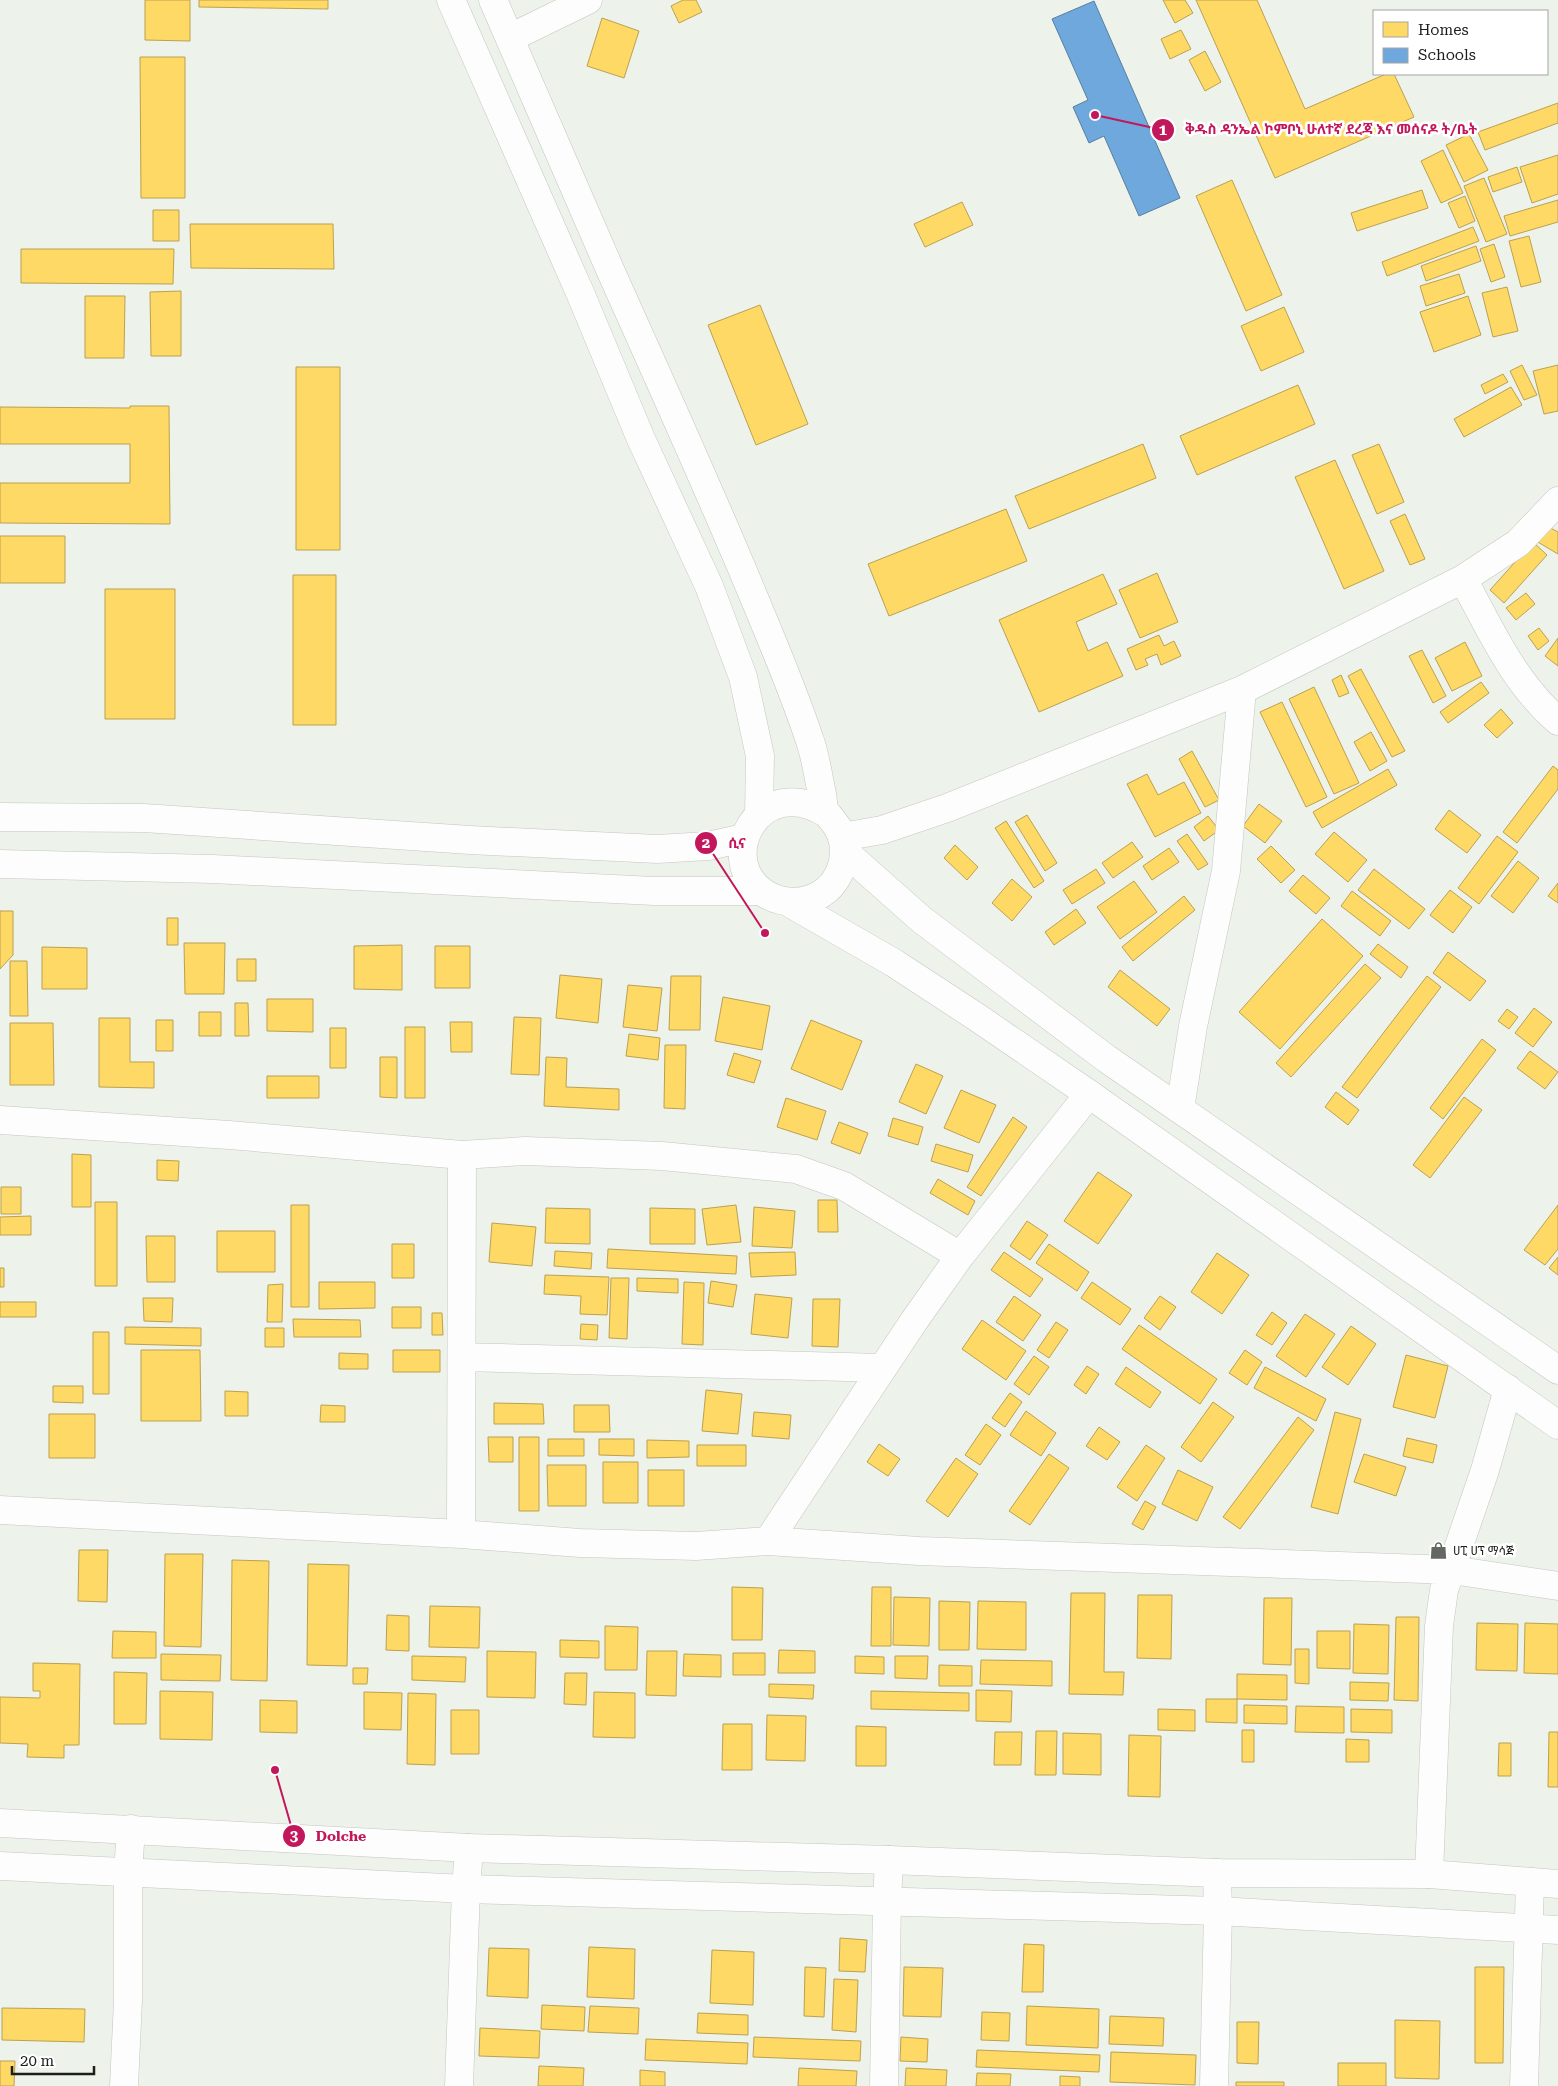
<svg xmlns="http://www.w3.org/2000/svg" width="1558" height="2086" font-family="'Roboto Serif','Noto Sans Ethiopic',serif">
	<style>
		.homes { fill: #ffd966; stroke: #bba14f }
		.schools { fill: #6fa8dc; stroke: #567fa2 }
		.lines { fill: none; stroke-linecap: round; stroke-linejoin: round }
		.minor-casing { stroke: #c3c7c1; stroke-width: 29 }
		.major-casing { stroke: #c3c7c1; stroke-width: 29 }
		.minor { stroke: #fcfdfc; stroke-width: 28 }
		.major { stroke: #fcfdfc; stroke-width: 28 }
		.labels { text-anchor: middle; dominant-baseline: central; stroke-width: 5; stroke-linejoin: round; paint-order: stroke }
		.poi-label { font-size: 12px; fill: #1b1e1a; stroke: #fff; text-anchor: start }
		.leader { fill: none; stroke: #c2185b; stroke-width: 2 }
		.callout-dot { fill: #c2185b; stroke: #fff; stroke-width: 2 }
		.mark-label { font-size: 15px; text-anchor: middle; font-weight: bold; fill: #fff }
		.callout-label { font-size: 14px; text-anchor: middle; font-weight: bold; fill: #c2185b; stroke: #fff; stroke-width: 5; stroke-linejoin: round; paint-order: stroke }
	</style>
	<rect width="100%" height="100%" fill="#edf2ea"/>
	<path class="homes" d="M145,0H190V41L145,40Z
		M199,0H328V9L199,7Z
		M683,0H696L702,12L679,23L671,6Z
		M1163,0H1185L1193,13L1175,23Z
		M1196,0H1257L1305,109L1386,74H1394L1414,117L1275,178Z
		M602,18L639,31L624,78L587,66Z
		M1181,30L1191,49L1170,59L1161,39Z
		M1205,51L1221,82L1205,91L1189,60Z
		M140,57H185V198H141Z
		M1558,103V123L1485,150L1478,132Z
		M1469,134L1488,170L1464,182L1446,145Z
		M1443,150L1463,193L1441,203L1421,161Z
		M1558,155V194L1532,203L1520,167Z
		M1517,167L1522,182L1493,192L1488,177Z
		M1484,178L1507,234L1486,242L1464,186Z
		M1232,180L1282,295L1246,311L1196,196Z
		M1422,190L1428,208L1357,231L1351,213Z
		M1465,196L1475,221L1459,228L1448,203Z
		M1558,200V222L1510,236L1504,216Z
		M962,202L973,225L925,247L914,224Z
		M153,210H179V241H153Z
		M190,224H333L334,269L191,268Z
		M1473,227L1479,241L1387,276L1382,262Z
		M1529,236L1541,282L1521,287L1509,241Z
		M1494,244L1505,277L1491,282L1480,249Z
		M1476,246L1481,261L1426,281L1421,266Z
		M21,249H174L173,284L21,283Z
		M1459,274L1465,293L1426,306L1420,286Z
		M1507,287L1518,331L1493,337L1482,293Z
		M181,291V356H151L150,292Z
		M85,296H125L124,358H85Z
		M1468,296L1481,335L1434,352L1420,312Z
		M760,305L808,424L756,445L708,325Z
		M1284,307L1304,352L1261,371L1241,326Z
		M1522,365L1537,395L1524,400L1510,371Z
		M1558,365V411L1544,414L1533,371Z
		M296,367H340V550H296Z
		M1503,374L1508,382L1485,394L1481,385Z
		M1298,385L1315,424L1197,475L1180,436Z
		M1511,387L1522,405L1464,437L1454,419Z
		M130,406H169L170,524L0,523V483H130V444H0V407L130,408Z
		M1143,444L1156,478L1029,529L1015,496Z
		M1379,444L1404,502L1377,514L1352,455Z
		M1335,460L1384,571L1344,589L1295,477Z
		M1006,509L1027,561L889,616L868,564Z
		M1405,514L1425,559L1410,565L1390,521Z
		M1545,525L1558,532V554L1536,541Z
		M0,536H65V583H0Z
		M1533,542L1547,555L1504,603L1490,590Z
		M1157,573L1178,622L1140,638L1119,590Z
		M1103,574L1117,604L1076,622L1088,651L1107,642L1123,676L1039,712L999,620Z
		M293,575H336V725H293Z
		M105,589H175V719H105Z
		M1526,593L1535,604L1516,620L1506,608Z
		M1539,628L1549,641L1538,650L1528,636Z
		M1159,635L1164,646L1174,641L1181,656L1161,665L1157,654L1145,659L1148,665L1136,670L1127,649Z
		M1558,638V666L1545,656Z
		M1465,642L1482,676L1452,691L1435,658Z
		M1422,650L1446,696L1433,703L1409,656Z
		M1361,669L1405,751L1392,757L1348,676Z
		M1341,675L1349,693L1339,697L1332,680Z
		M1481,682L1489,693L1448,723L1440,712Z
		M1314,687L1359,783L1334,794L1289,699Z
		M1282,702L1327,797L1306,807L1260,712Z
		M1501,709L1513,723L1497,738L1484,725Z
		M1371,732L1387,761L1370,771L1354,742Z
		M1192,751L1219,800L1205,807L1179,759Z
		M1553,766L1558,770V789L1517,843L1503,832Z
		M1388,769L1397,785L1322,828L1313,812Z
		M1147,774L1158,795L1184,782L1201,813L1155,837L1127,784Z
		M1259,804L1282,821L1265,843L1243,826Z
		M1449,810L1481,835L1467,853L1435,829Z
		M1027,815L1057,863L1045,871L1015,822Z
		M1208,816L1219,830L1204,841L1194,827Z
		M1006,821L1044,881L1034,888L995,828Z
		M1334,832L1367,860L1348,882L1315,854Z
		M1187,834L1208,864L1198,870L1177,841Z
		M1497,836L1518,852L1479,904L1458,888Z
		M1132,842L1143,857L1113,878L1102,863Z
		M955,845L978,867L967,880L944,858Z
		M1271,846L1295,870L1281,883L1257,859Z
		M1169,848L1179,862L1152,880L1143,866Z
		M1518,861L1539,878L1513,913L1491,896Z
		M1096,869L1105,883L1072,904L1063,890Z
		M1374,869L1425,909L1409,929L1358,890Z
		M1303,875L1330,898L1316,914L1289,891Z
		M1012,879L1032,897L1012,921L992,903Z
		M1134,881L1157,912L1120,939L1097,907Z
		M1558,883V903L1548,896Z
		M1450,890L1472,907L1453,933L1430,915Z
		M1352,891L1391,921L1380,936L1341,906Z
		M1184,896L1195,910L1133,961L1122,947Z
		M1076,909L1086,923L1054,945L1045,932Z
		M0,911H13V955L0,969Z
		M167,918H178V945H167Z
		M1322,919L1363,956L1280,1049L1239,1012Z
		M184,943H225L224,994H185Z
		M1378,944L1408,967L1401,978L1370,954Z
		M402,945V990L354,989V946Z
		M435,946H470V988H435Z
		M42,947L87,948V989H42Z
		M1448,952L1486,981L1470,1001L1433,973Z
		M237,959H256V981H237Z
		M10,961H27L28,1016H10Z
		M1365,964L1381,978L1291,1077L1276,1063Z
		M1120,970L1170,1009L1157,1026L1108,987Z
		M560,975L602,979L598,1023L556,1018Z
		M671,976H701L700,1030H669Z
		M1427,976L1441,987L1357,1098L1342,1087Z
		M628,985L662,988L657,1031L623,1027Z
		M723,997L770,1006L762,1050L715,1041Z
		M267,999H313V1032L267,1031Z
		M235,1003H248L249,1036H235Z
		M1534,1008L1552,1022L1533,1047L1515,1033Z
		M1507,1009L1518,1017L1509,1029L1498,1021Z
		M199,1012H221V1036H199Z
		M514,1017L541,1018L539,1075L511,1074Z
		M99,1018H130V1062H154V1088L99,1087Z
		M156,1020H173V1051H156Z
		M811,1020L862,1041L842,1090L791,1069Z
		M450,1022H472V1052H451Z
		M10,1023H53L54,1085H10Z
		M405,1027H425V1098H405Z
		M330,1028H346V1068H330Z
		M629,1034L660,1038L658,1060L626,1056Z
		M1482,1039L1496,1050L1443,1119L1430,1108Z
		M665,1045H686L685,1109L664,1108Z
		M1530,1051L1558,1072L1545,1089L1517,1068Z
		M734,1053L761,1061L754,1083L727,1075Z
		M380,1057H397V1098L380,1097Z
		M546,1057L567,1058L566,1087L619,1089V1110L544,1106Z
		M916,1064L943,1076L926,1114L899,1102Z
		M267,1076H319V1098H267Z
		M961,1090L996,1105L979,1143L944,1128Z
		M1336,1092L1359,1110L1348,1125L1325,1107Z
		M1464,1097L1482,1110L1430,1178L1413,1165Z
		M786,1098L826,1111L817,1140L777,1127Z
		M1013,1117L1027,1127L981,1196L967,1187Z
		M893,1118L923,1127L918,1145L888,1136Z
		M839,1122L868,1133L860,1154L831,1143Z
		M936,1144L973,1155L968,1172L931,1161Z
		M72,1154L91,1155V1207H72Z
		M157,1160L179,1161L178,1181L157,1180Z
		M1098,1172L1132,1195L1098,1244L1064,1221Z
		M938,1179L975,1201L968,1215L930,1193Z
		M1,1187H21V1214H1Z
		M818,1200H837L838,1232H818Z
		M95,1202H117V1286H95Z
		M291,1205H309V1307H291Z
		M736,1205L741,1242L707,1245L702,1209Z
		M1558,1205V1249L1545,1265L1524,1250Z
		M754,1207L795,1211L792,1248L752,1246Z
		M546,1208L590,1209V1244L545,1243Z
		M650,1208L695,1209V1244H650Z
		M31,1216V1235H0V1217Z
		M1027,1221L1048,1235L1030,1260L1010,1246Z
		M492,1223L536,1227L532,1266L489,1262Z
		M217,1231H275V1272H217Z
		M146,1236H175V1282H147Z
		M392,1244H414V1278H392Z
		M1049,1244L1089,1272L1077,1291L1036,1263Z
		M608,1249L737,1256L736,1274L607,1268Z
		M555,1251L592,1253L591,1269L554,1266Z
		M795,1252L796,1275L751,1277L749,1253Z
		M1004,1252L1043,1279L1030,1297L991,1270Z
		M1217,1253L1249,1275L1222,1314L1191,1292Z
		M1558,1257V1275L1549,1268Z
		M0,1268H4V1287H0Z
		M545,1275L609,1277L607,1315L580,1314L581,1296L544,1294Z
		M611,1278H629L627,1339L609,1338Z
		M637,1278L678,1279V1293L637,1291Z
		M711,1281L737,1285L733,1307L708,1303Z
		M319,1282H375V1308L319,1309Z
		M684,1282L704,1283L703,1345L682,1344Z
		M1092,1282L1131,1309L1120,1325L1081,1298Z
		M283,1284L282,1322H267L268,1285Z
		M755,1294L792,1298L788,1338L751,1334Z
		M1014,1296L1041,1315L1023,1341L996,1322Z
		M1160,1296L1176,1307L1160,1330L1144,1318Z
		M143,1298H173L172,1322L144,1321Z
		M813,1299H840L838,1347L812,1346Z
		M0,1302H36V1317H0Z
		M392,1307H421V1328H392Z
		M1272,1312L1287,1323L1272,1345L1256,1335Z
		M432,1313H442L443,1335H432Z
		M1305,1314L1335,1334L1306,1377L1276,1356Z
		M293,1319L360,1320L361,1337H294Z
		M982,1320L1026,1351L1006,1380L962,1349Z
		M1056,1322L1068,1330L1049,1358L1037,1350Z
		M581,1324L598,1325L597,1340L580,1339Z
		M1139,1325L1217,1379L1200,1404L1122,1349Z
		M1351,1326L1376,1344L1348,1385L1322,1367Z
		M125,1327L201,1328V1346L125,1344Z
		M265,1328H284V1347H265Z
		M93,1332H109V1394H93Z
		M141,1350H200L201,1421H141Z
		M393,1350H440V1372H393Z
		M1245,1350L1262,1362L1247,1385L1229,1373Z
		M339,1353L368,1354V1369H339Z
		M1406,1355L1448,1366L1435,1418L1393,1407Z
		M1034,1356L1049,1367L1029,1395L1014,1384Z
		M1087,1366L1099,1374L1086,1394L1074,1385Z
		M1126,1367L1161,1392L1150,1408L1115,1384Z
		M1265,1367L1326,1399L1316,1421L1254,1388Z
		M53,1386H83V1403L53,1402Z
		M706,1390L742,1394L738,1434L702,1431Z
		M225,1391L248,1392V1416H225Z
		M1010,1393L1022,1402L1005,1427L992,1418Z
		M1213,1402L1234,1417L1201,1462L1181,1447Z
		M494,1403L543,1404L544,1424H494Z
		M321,1405L345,1406V1422H320Z
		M574,1405H609L610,1432H574Z
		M1026,1411L1056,1433L1041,1456L1010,1435Z
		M754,1412L791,1415L789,1439L752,1436Z
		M1335,1412L1361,1419L1338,1514L1311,1507Z
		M49,1414H95V1458H49Z
		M1298,1417L1314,1430L1240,1529L1223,1517Z
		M986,1424L1001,1435L980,1465L965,1455Z
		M1099,1427L1120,1442L1107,1460L1086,1446Z
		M488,1437H513V1462H489Z
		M519,1437H539V1511H519Z
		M1407,1438L1437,1445L1433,1463L1403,1456Z
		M548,1439H584V1456H548Z
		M599,1439H634V1456L599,1455Z
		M647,1440L689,1441V1457L647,1458Z
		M879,1444L900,1459L888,1476L867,1462Z
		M697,1445H746V1466H697Z
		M1146,1445L1165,1458L1137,1501L1117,1487Z
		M1049,1454L1069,1468L1030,1525L1009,1511Z
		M1364,1454L1406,1467L1396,1496L1354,1482Z
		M956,1458L978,1474L948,1517L926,1501Z
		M603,1462H638V1503H603Z
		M547,1465H586V1506H548Z
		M648,1470H684V1506H648Z
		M1178,1470L1213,1487L1197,1521L1162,1504Z
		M1145,1501L1156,1507L1143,1530L1132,1524Z
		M79,1550H108L107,1602L78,1601Z
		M165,1554H203L201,1647L164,1646Z
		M232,1560L269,1561L267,1681L231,1680Z
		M308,1564L349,1565L347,1666L307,1665Z
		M732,1587L763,1588L762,1640H732Z
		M872,1587H891V1646H871Z
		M1071,1593H1105L1104,1672H1124L1123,1695L1069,1694Z
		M1138,1595H1172L1171,1659L1137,1658Z
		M894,1597L930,1598L929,1646L893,1645Z
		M1264,1598H1292L1291,1665L1263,1664Z
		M939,1601L970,1602L969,1650H939Z
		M978,1601L1026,1602V1650L977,1649Z
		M430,1606L480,1607L479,1648L429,1647Z
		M387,1615L409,1616V1651L386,1650Z
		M1396,1617H1419L1418,1701L1394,1700Z
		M1477,1623L1518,1624L1517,1671L1476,1670Z
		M1525,1623L1558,1624V1674L1524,1673Z
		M1354,1624L1389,1625L1388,1674L1353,1673Z
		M605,1626L638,1627L637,1670H605Z
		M113,1631L156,1632V1658H112Z
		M1317,1631H1350V1669L1317,1668Z
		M560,1640L599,1641V1658L560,1657Z
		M1295,1649H1309V1684L1295,1683Z
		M779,1650L815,1651V1673H778Z
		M487,1651L536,1652L535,1698L487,1697Z
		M647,1651H677L676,1696L646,1695Z
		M733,1653H765V1675H733Z
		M161,1654L221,1655L220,1681L161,1680Z
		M684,1654L721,1655V1677L683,1676Z
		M412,1656L466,1657L465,1682L412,1680Z
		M855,1656L884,1657V1674L855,1673Z
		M895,1656H928L927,1679L895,1678Z
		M981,1660L1052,1661V1686L980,1684Z
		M33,1663L80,1664L79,1745H64V1758L27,1757L28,1744L0,1743V1697L40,1698V1691H33Z
		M939,1665L972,1666V1686H939Z
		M353,1668H368L367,1684H353Z
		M114,1672L147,1673L146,1724H114Z
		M565,1673H587L586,1705L564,1704Z
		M1237,1674L1287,1675V1700L1237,1699Z
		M1350,1682L1389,1683L1388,1701L1350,1700Z
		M769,1684L814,1685L813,1699L769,1697Z
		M976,1690L1012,1691L1011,1722L976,1721Z
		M160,1691L213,1692L212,1740L160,1739Z
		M871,1691L969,1693V1711L871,1709Z
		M364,1692L402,1693L401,1730L364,1729Z
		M594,1692L635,1693V1738L593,1737Z
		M408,1693L436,1694L435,1765L407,1764Z
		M1206,1699H1237V1723L1206,1722Z
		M260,1700L297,1701V1733L260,1732Z
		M1244,1705L1287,1706V1724L1244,1723Z
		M1296,1706L1344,1707V1733L1295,1732Z
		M1158,1709L1195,1710V1731L1158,1730Z
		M1351,1709L1392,1710V1733L1351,1732Z
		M451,1710H479V1754H451Z
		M767,1715L806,1716L805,1761L766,1760Z
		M723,1724H752V1770H722Z
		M856,1726L886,1727V1766H856Z
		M1242,1730H1254V1762H1242Z
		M1036,1731H1057L1056,1775H1035Z
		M995,1732H1022L1021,1765H994Z
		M1549,1732H1558V1787H1548Z
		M1063,1733L1101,1734V1775L1063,1774Z
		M1129,1735L1161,1736L1160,1797L1128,1796Z
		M1346,1739L1369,1740V1762H1346Z
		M1499,1743H1511V1776H1498Z
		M840,1938L867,1940L865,1972L839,1971Z
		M1024,1944L1044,1945L1043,1992H1022Z
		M589,1947L635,1949L634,1999L587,1997Z
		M489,1948L529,1949L528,1998L487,1996Z
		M712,1950L754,1952L753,2005L710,2003Z
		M805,1967L826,1968L824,2017L804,2016Z
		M904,1967L943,1968L941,2017L903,2016Z
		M1475,1967H1504L1503,2063H1475Z
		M834,1979L858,1980L856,2032L832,2030Z
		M542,2005L585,2007L584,2031L541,2029Z
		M590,2006L639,2008L638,2034L588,2032Z
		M1027,2006L1099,2009L1098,2048L1026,2045Z
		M2,2008L85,2009L84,2042L2,2040Z
		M982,2012L1010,2013L1009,2041L981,2040Z
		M698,2013L748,2015V2035L697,2033Z
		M1110,2016L1164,2018L1163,2046L1109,2044Z
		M1395,2020L1440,2021L1439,2079L1395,2078Z
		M1237,2022H1259L1258,2064L1237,2063Z
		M480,2028L540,2031L539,2058L479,2056Z
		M754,2037L861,2041L860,2061L753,2057Z
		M901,2037L928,2039L927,2062L900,2061Z
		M646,2039L748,2043L747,2064L645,2060Z
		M977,2050L1100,2055L1099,2072L976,2067Z
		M1111,2052L1196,2055L1195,2085L1110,2082Z
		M0,2061H15L14,2086H0Z
		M1338,2063H1386V2086H1338Z
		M539,2066L584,2068L583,2086H538Z
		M799,2068L857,2071L856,2086H798Z
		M906,2068L947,2070L946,2086H905Z
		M640,2070L665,2072V2086H640Z
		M977,2073L1011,2074L1010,2086H976Z
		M1060,2076L1080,2077V2086H1060Z
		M1236,2082H1284V2086H1236Z"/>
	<path class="schools" d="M1094,1L1180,198L1139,216L1104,136L1089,143L1073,107L1088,100L1052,19Z"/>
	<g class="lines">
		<defs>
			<path id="minor" d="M510,38L588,0
				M1463,579C1490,629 1514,683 1558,721
				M0,817L144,818L470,840L657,849L708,846L744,838
				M842,837L882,830L947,808L1242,690L1463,579L1518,543L1558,501
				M0,864L213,869L654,891H761
				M1180,1109L1193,1026L1226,871L1242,690
				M0,1120L229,1135L462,1155L525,1151L662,1156L796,1169L844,1186L960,1256
				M462,1357L883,1368
				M0,1510L461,1534L580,1543L696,1546L768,1541L919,1551L1452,1570L1558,1586
				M461,1534L462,1155
				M768,1541L914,1321L960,1256L1089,1094
				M1429,1874L1439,1626L1444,1590L1485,1470L1508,1389
				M124,2086L128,2000V1872L131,1829
				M459,2086L466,1889L469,1848
				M884,2086L887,1901L889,1860
				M1214,2086L1218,1911L1217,1873
				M1524,2086L1530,1882"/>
			<path id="major" d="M451,0L581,295L641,439L709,586L743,677L760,756L759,814
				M493,0C532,88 569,177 608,265C657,375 707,484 753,595C773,643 794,692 810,741C816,758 818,776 822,794C823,799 823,807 825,811C827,814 831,818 833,821C839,828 843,838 844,848C845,866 836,885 821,894C803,905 781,904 764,893C714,859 759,772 826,813
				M844,851L922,920L1107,1059L1558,1370
				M788,902L894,963L978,1018L1089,1094L1558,1425
				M0,1823L469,1848L889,1860L1217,1873L1429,1874L1558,1884
				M0,1866L466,1889L1218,1911L1558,1930"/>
		</defs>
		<use href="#minor" class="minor-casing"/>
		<use href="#major" class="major-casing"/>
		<use href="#minor" class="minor"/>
		<use href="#major" class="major"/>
	</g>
	<defs>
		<symbol id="shop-bare" viewBox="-9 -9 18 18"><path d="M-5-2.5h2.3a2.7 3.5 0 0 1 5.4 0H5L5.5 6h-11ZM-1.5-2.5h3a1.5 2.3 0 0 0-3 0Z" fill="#646863" stroke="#fff" stroke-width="2.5" paint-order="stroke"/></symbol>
	</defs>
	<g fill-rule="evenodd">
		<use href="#shop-bare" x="1426" y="1538" width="25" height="25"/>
	</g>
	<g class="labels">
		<g class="poi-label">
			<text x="1453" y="1551">ሀፒ ሀፕ ማሳጅ</text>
		</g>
	</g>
	<path class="leader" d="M1095 115L1163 130M765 933L706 843M275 1770L294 1836"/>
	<g class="callout-dot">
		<circle cx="1095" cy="115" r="5"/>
		<circle cx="765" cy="933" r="5"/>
		<circle cx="275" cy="1770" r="5"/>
		<circle cx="1163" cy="130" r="12"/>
		<circle cx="706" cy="843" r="12"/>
		<circle cx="294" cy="1836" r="12"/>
	</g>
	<g class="mark-label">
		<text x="1163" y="135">1</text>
		<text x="706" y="848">2</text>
		<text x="294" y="1841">3</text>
	</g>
	<g class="callout-label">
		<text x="1331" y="134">ቅዱስ ዳንኤል ኮምቦኒ ሁለተኛ ደረጃ እና መሰናዶ ት/ቤት</text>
		<text x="737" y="848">ሲና</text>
		<text x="341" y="1841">Dolche</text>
	</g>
	<rect x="1373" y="10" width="175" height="65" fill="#ffffff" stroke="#a4a5a3"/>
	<rect x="1383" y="22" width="25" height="15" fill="#ffd966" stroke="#a4a5a3"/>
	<text x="1418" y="35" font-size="15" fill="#1b1e1a">Homes</text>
	<rect x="1383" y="48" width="25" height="15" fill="#6fa8dc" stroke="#a4a5a3"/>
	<text x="1418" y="60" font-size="15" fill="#1b1e1a">Schools</text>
	<path d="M12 2066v8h82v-8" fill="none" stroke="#1b1e1a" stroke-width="2.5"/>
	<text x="20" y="2066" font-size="15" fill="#1b1e1a" stroke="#ffffff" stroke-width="4" paint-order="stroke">20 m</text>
</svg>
